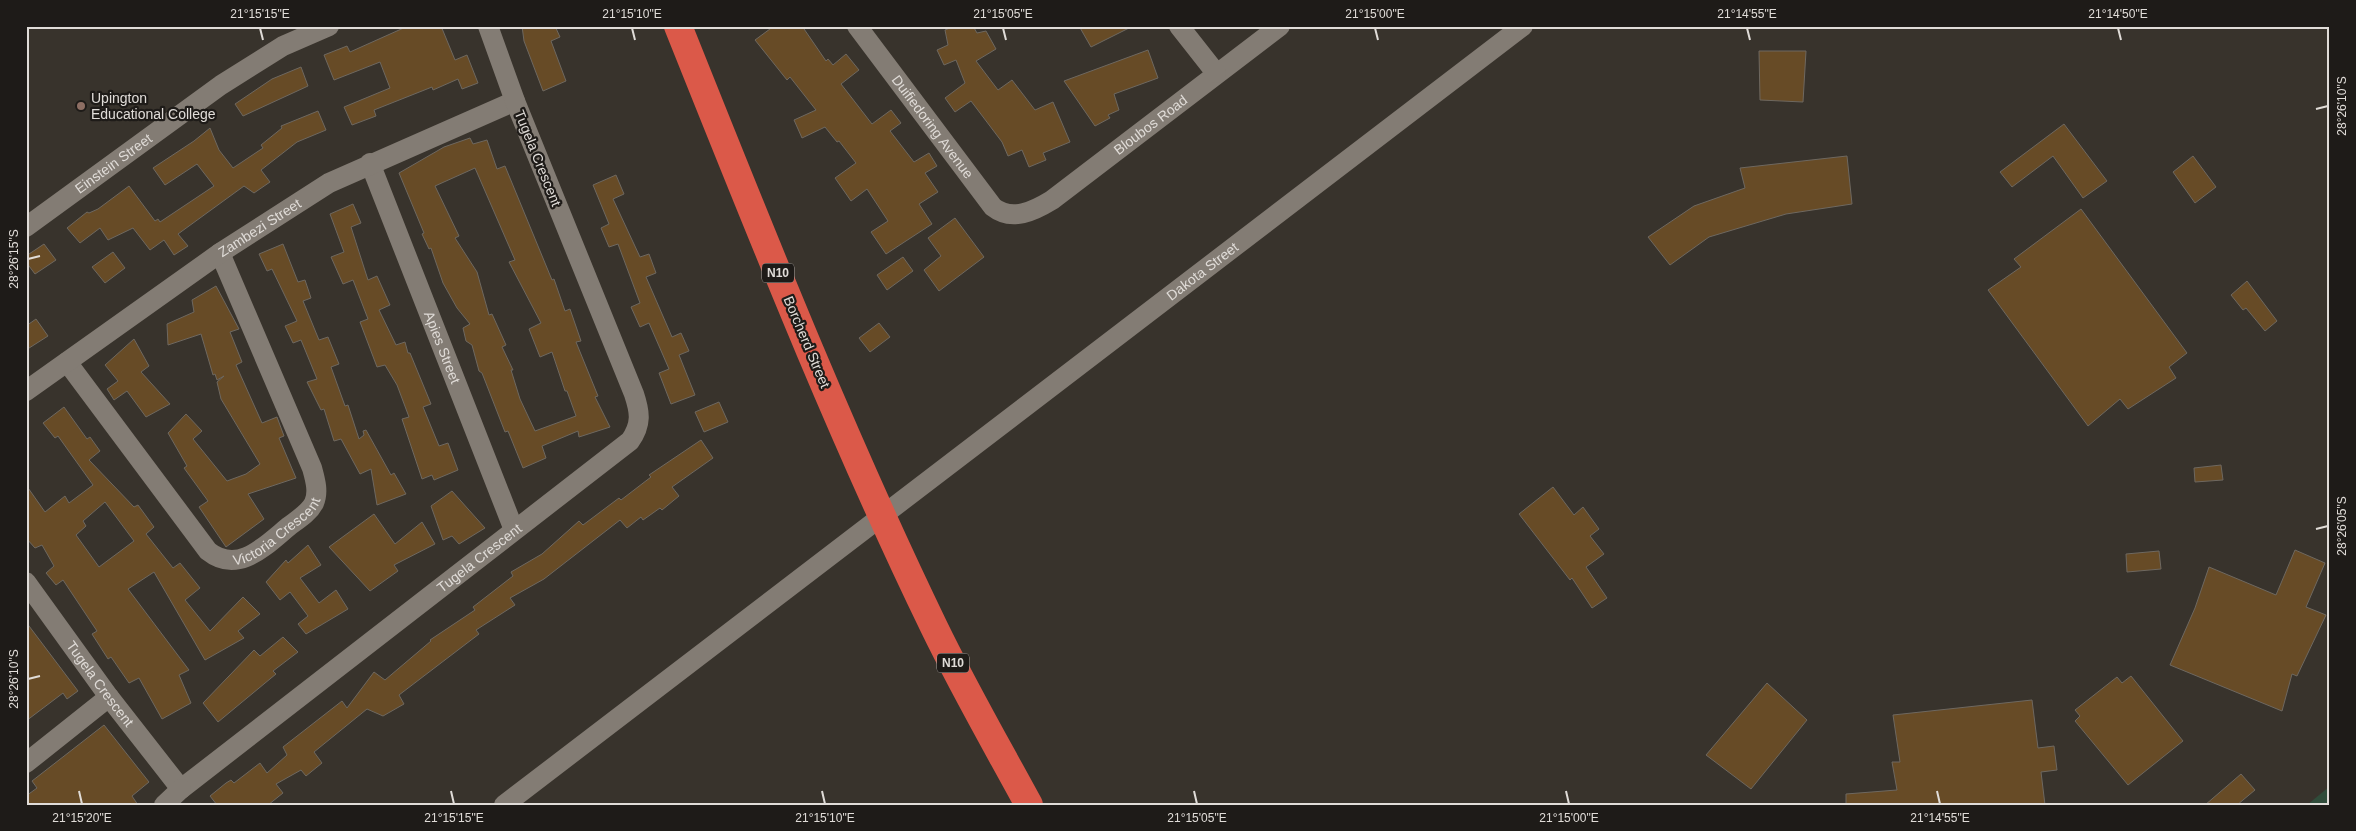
<svg xmlns="http://www.w3.org/2000/svg" width="2356" height="831" font-family="Helvetica,sans-serif">
	<style>
		.green { fill: #304c3a }
		.building { fill: #674b26; stroke: #6e6860; fill-rule: evenodd }
		.lines { fill: none; stroke-linecap: round; stroke-linejoin: round }
		.minor { stroke: #837c74; stroke-width: 20 }
		.highway { stroke: #db5949; stroke-width: 28 }
		.ticks { fill: none; stroke: #e0dcd8; stroke-width: 2 }
		.education-dot { fill: #8d6e63; stroke: #1e1b18; stroke-width: 2 }
		.labels { text-anchor: middle; dominant-baseline: central; stroke-width: 4.5; stroke-linejoin: round; paint-order: stroke }
		.shield { fill: #1e1b18; stroke: #a6a29e; stroke-width: 1 }
		.shield-label { font-size: 12px; font-weight: bold; fill: #e0dcd8 }
		.poi-label { font-size: 14px; fill: #e0dcd8; stroke: #1e1b18; text-anchor: start }
		.street-label { font-size: 14px; fill: #e0dcd8; stroke: #1e1b18 }
		.neatline { fill: none; stroke: #e0dcd8; stroke-width: 2 }
		.ticks-label { font-size: 12px; text-anchor: middle; fill: #e0dcd8 }
	</style>
	<rect width="100%" height="100%" fill="#38332c"/>
	<path class="green" d="M2330,786V805H2307Z"/>
	<path class="building" d="M408,26H441L455,60L467,55L478,83L462,89L458,79L433,90L432,87L374,110L376,116L352,125L344,107L390,88L380,62L334,80L324,55L347,46L350,52Z
		M522,26H555L560,37L551,41L566,81L543,91L524,41Z
		M774,26H802L826,61L828,59L833,65L846,54L859,70L841,84L872,124L891,110L901,123L890,131L914,162L929,153L937,166L925,173L938,192L919,204L932,224L886,254L871,232L888,221L867,189L851,201L835,178L856,163L839,141L837,142L825,127L802,138L794,120L816,110L790,77L787,80L755,40Z
		M955,26H973L977,33L986,31L996,49L976,61L998,90L1012,80L1035,110L1053,102L1070,142L1043,153L1046,160L1029,167L1022,150L1008,156L1002,142L971,101L955,112L945,98L965,83L956,60L944,65L937,50L948,45L945,30Z
		M1079,26H1133L1091,47Z
		M1148,50L1158,78L1114,94L1119,110L1108,115L1110,118L1095,126L1064,81Z
		M1759,51H1806L1803,102L1760,100Z
		M301,67L308,86L243,116L235,104L272,79Z
		M318,111L326,130L297,142L261,170L270,182L254,193L244,186L178,234L188,246L174,255L164,240L150,250L133,228L108,240L100,228L80,243L67,228L87,212L89,213L98,209L129,186L155,221L158,219L160,222L214,186L197,164L165,185L153,168L194,141L210,128L219,150L233,168L263,148L261,145L282,128L281,126Z
		M2064,124L2107,181L2083,198L2053,156L2012,187L2000,172Z
		M470,138L473,144L487,140L497,169L505,166L552,280L554,279L565,311L570,309L581,341L576,342L598,396L595,397L610,427L579,437L578,431L542,446L546,458L523,468L508,431L505,432L482,373L479,371L472,345L466,341L463,328L470,324L457,308L443,283L431,248L429,249L422,234L424,233L399,173L444,147ZM475,168L515,260L509,262L541,323L529,329L540,357L552,352L565,391H567L576,416L535,431L520,399L511,370H513L502,347L506,345L492,314L489,315L477,272L455,238L459,236L435,186Z
		M1847,156L1852,204L1786,214L1709,237L1670,265L1648,237L1694,206L1745,188L1740,168Z
		M2193,156L2216,187L2195,203L2173,172Z
		M616,175L624,194L613,199L640,257L649,254L656,273L646,277L672,337L681,333L689,351L679,355L695,395L671,404L659,373L669,369L649,323L640,327L631,307L640,303L618,244L609,247L601,228L609,224L593,185Z
		M353,204L361,223L351,227L368,280L377,276L390,305L379,310L396,345L405,342L408,353H410L431,404L423,407L439,446L448,443L458,470L434,480L432,475L422,479L402,419L409,417L397,385L385,365L377,367L360,322L368,319L353,280L343,284L331,257L344,252L330,214Z
		M2081,209L2187,353L2169,367L2176,378L2128,409L2120,399L2088,426L1988,290L2021,267L2014,259Z
		M955,218L984,257L939,291L924,270L941,256L928,238Z
		M44,244L56,260L35,274L26,262V256Z
		M283,244L298,282L305,280L311,298L303,301L319,340L328,337L339,364L331,367L345,406L348,405L359,439L364,435L363,431L366,430L391,475L394,473L406,494L377,505L371,469L360,474L341,439L334,441L324,409L321,410L307,382L317,379L301,340L293,343L285,326L297,321L272,269L267,271L259,254Z
		M113,252L125,268L105,283L92,267Z
		M903,257L913,271L887,290L877,275Z
		M2247,281L2277,321L2265,331L2246,308L2243,310L2231,295Z
		M216,286L239,329L230,332L242,362L236,365L262,423L277,417L284,436L279,438L296,478L248,494L264,519L226,547L199,507L208,501L184,468L187,466L168,433L186,414L202,431L193,439L227,481L246,474L260,464L221,399L217,382L224,376L217,380L215,374L213,375L201,334L168,345L167,324L194,312L192,300Z
		M36,319L48,336L26,350V326Z
		M879,323L890,337L870,352L859,338Z
		M134,339L149,366L141,372L170,404L146,417L127,391L114,400L107,389L118,381L105,365Z
		M719,402L728,422L704,432L695,412Z
		M64,407L87,439L90,437L100,451L89,460L134,507L138,505L154,527L146,534L173,568L180,563L200,588L185,600L210,631L243,597L260,614L238,631L244,638L205,660L154,572L128,589L189,670L179,675L191,703L162,719L139,678L129,683L111,657L108,659L92,634L97,631L63,580L56,585L46,573L54,566L42,545L35,548L26,538V485L45,512L65,496L69,503L93,485L58,436L55,438L43,423ZM105,502L134,541L99,567L76,535L86,526L83,521Z
		M701,440L713,458L672,487L679,496L662,510L660,508L643,520L641,517L627,528L620,520L544,579L510,598L515,605L476,630L479,634L399,695L404,704L383,716L367,709L314,752L322,763L306,776L301,770L276,784L283,793L268,805H217L210,796L226,783L231,780L234,783L260,763L267,773L287,755L283,747L342,701L347,708L374,672L385,680L431,641L430,640L475,610L473,607L513,576L511,572L542,554L579,521L583,525L619,498L621,500L651,477L649,475Z
		M2221,465L2223,480L2195,482L2194,468Z
		M1553,487L1574,515L1583,507L1599,529L1590,536L1604,554L1586,567L1607,598L1592,608L1572,578L1570,580L1519,514Z
		M452,491L485,528L459,544L452,536L443,540L431,506Z
		M374,514L395,544L422,522L435,544L394,565L398,571L370,591L329,547Z
		M308,545L321,565L300,578L319,603L336,590L348,609L306,634L298,624L308,616L290,592L280,600L266,582L286,560L288,563Z
		M2295,550L2325,563L2306,607L2326,615L2297,676L2292,674L2282,711L2170,665L2195,608L2209,567L2276,595Z
		M2159,551L2161,569L2127,572L2126,554Z
		M26,622L78,691L67,699L63,693L26,721Z
		M283,637L298,652L273,671L276,674L218,722L203,703L254,650L260,656Z
		M2131,676L2183,741L2128,785L2075,721L2080,716L2075,710L2117,677L2122,683Z
		M1767,683L1807,720L1751,789L1706,755Z
		M2032,700L2038,748L2054,746L2057,770L2041,772L2045,805H1846V794L1897,790L1892,762H1900L1893,715Z
		M104,725L149,782L132,796L138,805H26V796L37,788L32,781Z
		M2241,774L2255,790L2237,805H2205Z"/>
	<g class="lines">
		<g class="minor">
			<path id="s1" d="M857,26L993,207C1012,222 1034,211 1052,200L1280,26"/>
			<path d="M1179,26L1216,73"/>
			<path id="s2" d="M370,163L514,530"/>
			<path id="s3" d="M26,227L221,85L283,46L329,26"/>
			<path id="s4" d="M67,362L208,551C238,575 265,546 288,527C297,520 309,513 314,503C319,492 315,479 312,468L220,253"/>
			<path id="s5" d="M26,391L220,253L329,183L515,101"/>
			<path id="s6" d="M26,582L109,697L181,789L630,441C642,424 640,412 634,394L515,101L488,26"/>
			<path d="M26,763L109,697"/>
			<path d="M164,805L181,789"/>
			<path id="s7" d="M504,805L1523,26"/>
		</g>
		<path class="highway" d="M678,26C759,228 839,431 934,627C963,687 997,746 1029,805"/>
	</g>
	<path class="ticks" d="M260,28L263,40M632,28L635,40M1003,28L1006,40M1375,28L1378,40M1747,28L1750,40M2118,28L2121,40M2316,109L2328,106M28,259L40,256M2316,529L2328,526M28,679L40,676M79,791L82,804M451,791L454,804M822,791L825,804M1194,791L1197,804M1566,791L1569,804M1937,791L1940,804"/>
	<circle class="education-dot" cx="81" cy="106" r="5"/>
	<g class="labels">
		<g class="shield">
			<rect x="762" y="263.5" width="32" height="19" rx="4"/>
			<rect x="937" y="653.5" width="32" height="19" rx="4"/>
		</g>
		<g class="shield-label">
			<text x="778" y="273">N10</text>
			<text x="953" y="663">N10</text>
		</g>
		<g class="poi-label">
			<text x="91" y="98">Upington<tspan x="91" dy="16">Educational College</tspan></text>
		</g>
		<g class="street-label">
			<text stroke="none"><textPath href="#s1" startOffset="414">Bloubos Road</textPath></text>
			<text stroke="none"><textPath href="#s1" startOffset="126">Duifiedoring Avenue</textPath></text>
			<text transform="translate(538 158) rotate(68)">Tugela Crescent</text>
			<text stroke="none"><textPath href="#s3" startOffset="108">Einstein Street</textPath></text>
			<text stroke="none"><textPath href="#s5" startOffset="285">Zambezi Street</textPath></text>
			<text stroke="none"><textPath href="#s7" startOffset="879">Dakota Street</textPath></text>
			<text transform="translate(807 342) rotate(67)">Borcherd Street</text>
			<text stroke="none"><textPath href="#s2" startOffset="198">Apies Street</textPath></text>
			<text stroke="none"><textPath href="#s4" startOffset="316">Victoria Crescent</textPath></text>
			<text stroke="none"><textPath href="#s6" startOffset="636">Tugela Crescent</textPath></text>
			<text stroke="none"><textPath href="#s6" startOffset="126">Tugela Crescent</textPath></text>
		</g>
	</g>
	<rect width="2356" height="831" fill="none" stroke="#1e1b18" stroke-width="55"/>
	<rect x="28" y="28" width="2300" height="776" class="neatline"/>
	<g class="ticks-label">
		<text x="260" y="18">21°15'15"E</text>
		<text x="632" y="18">21°15'10"E</text>
		<text x="1003" y="18">21°15'05"E</text>
		<text x="1375" y="18">21°15'00"E</text>
		<text x="1747" y="18">21°14'55"E</text>
		<text x="2118" y="18">21°14'50"E</text>
		<text transform="translate(2342 106) rotate(-90)" y="4">28°26'10"S</text>
		<text transform="translate(14 259) rotate(-90)" y="4">28°26'15"S</text>
		<text transform="translate(2342 526) rotate(-90)" y="4">28°26'05"S</text>
		<text transform="translate(14 679) rotate(-90)" y="4">28°26'10"S</text>
		<text x="82" y="822">21°15'20"E</text>
		<text x="454" y="822">21°15'15"E</text>
		<text x="825" y="822">21°15'10"E</text>
		<text x="1197" y="822">21°15'05"E</text>
		<text x="1569" y="822">21°15'00"E</text>
		<text x="1940" y="822">21°14'55"E</text>
	</g>
</svg>
